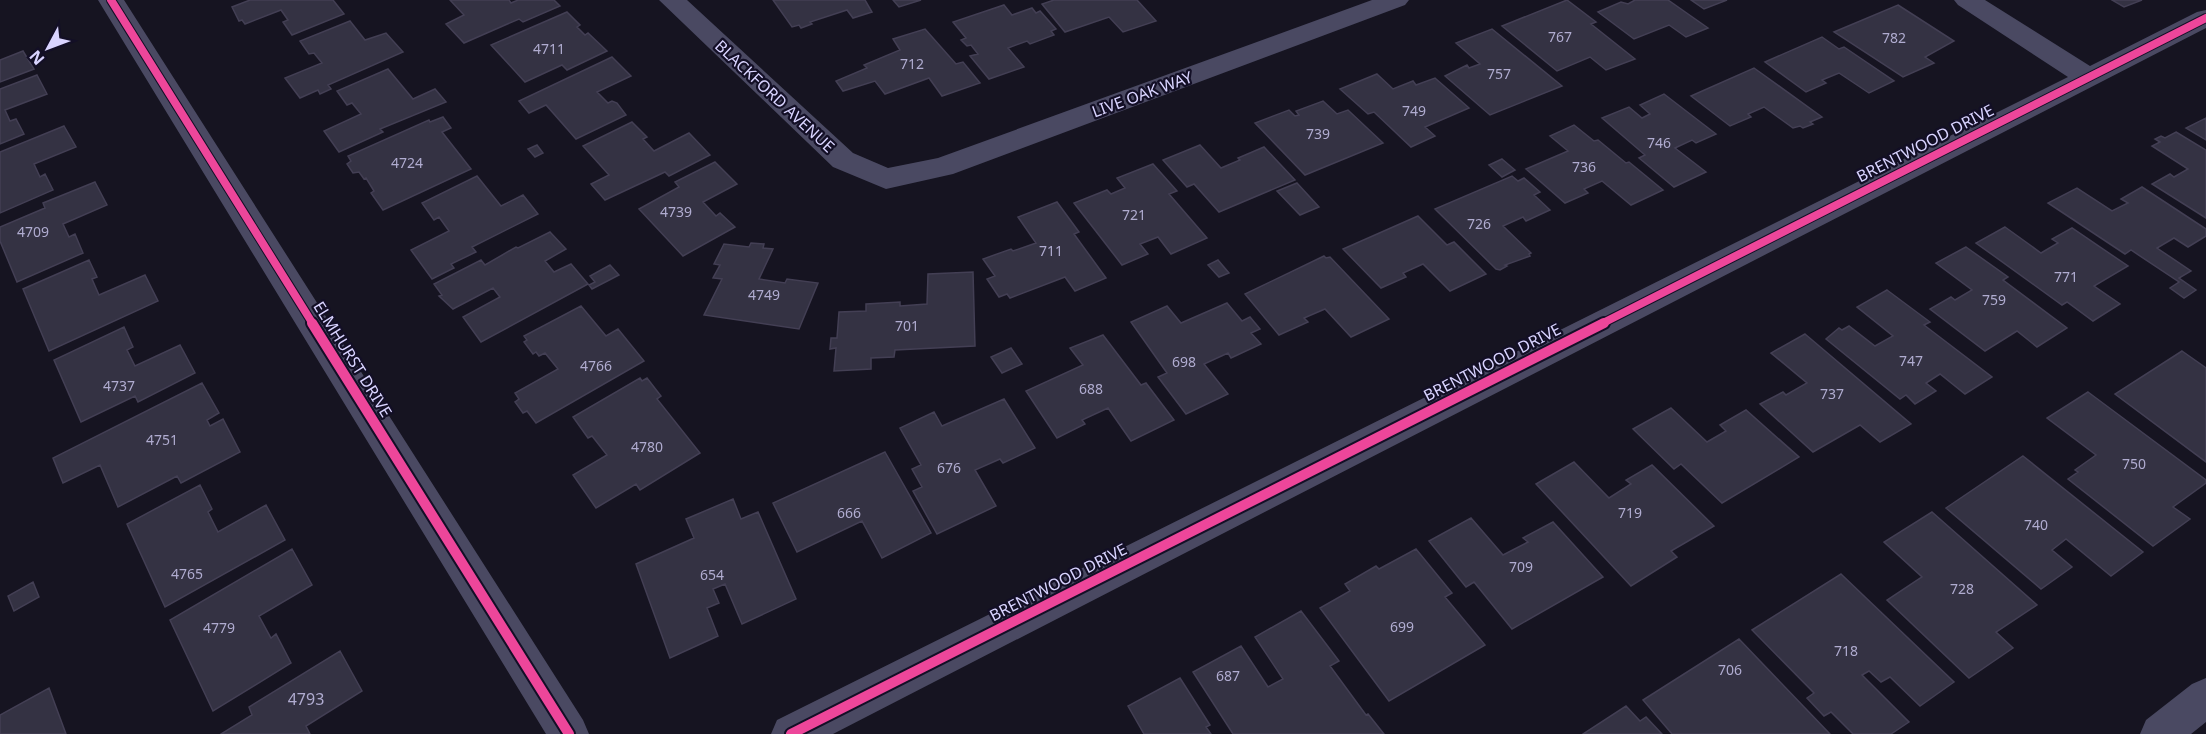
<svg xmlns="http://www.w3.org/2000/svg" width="2206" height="734" font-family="'Noto Sans',sans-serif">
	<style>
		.building { fill: #343243; stroke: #433f54; stroke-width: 1.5 }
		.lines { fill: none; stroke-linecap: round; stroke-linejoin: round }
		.street { fill: #4a4962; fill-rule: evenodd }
		.cycleway-far1-casing { stroke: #130f26; stroke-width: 10 }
		.cycleway-casing { stroke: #130f26; stroke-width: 14 }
		.cycleway-far1 { stroke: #ed469a; stroke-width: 8 }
		.cycleway { stroke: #ed469a; stroke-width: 10 }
		.labels { text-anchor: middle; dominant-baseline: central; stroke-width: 4.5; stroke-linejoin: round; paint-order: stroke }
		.number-label { font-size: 14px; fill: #b0acd0 }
		.street-label { font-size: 16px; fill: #d9d4ff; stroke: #130f26 }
		.near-number-label { font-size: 16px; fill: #b0acd0 }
	</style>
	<rect width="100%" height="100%" fill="#161421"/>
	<path class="building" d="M250,0H333L344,14L292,35L283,22L288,20L281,10L245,24L242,20L239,21L232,7Z
		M450,0H509L511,3L518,0H554L560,6L523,22L519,19L464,43L446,24L464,15Z
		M773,0H865L872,12L853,18L847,10L810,22L812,24L801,28L799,25L792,27Z
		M893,0H921L899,7Z
		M1054,0H1137L1156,21L1123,32L1109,17L1065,32L1042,4Z
		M1567,0L1596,22L1591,24L1635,59L1606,70L1590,57L1557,71L1502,26Z
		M1635,0H1668L1708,28L1686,37L1669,25L1634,39L1598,12L1621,2L1628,4Z
		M1691,0H1727L1704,9Z
		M2112,0H2142L2124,7Z
		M1004,5L1012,15L1032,8L1036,13L1040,11L1056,29L1051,31L1054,35L1030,44L1027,41L1008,48L1024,67L989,79L970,56L978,54L971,45L967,46L961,40L966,38L953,22Z
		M1898,5L1954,41L1925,57L1934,63L1903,77L1834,32Z
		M567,12L580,25L577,27L585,35L588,33L607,51L567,70L562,65L525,82L491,45Z
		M350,21L365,40L386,33L403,52L328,85L331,89L320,94L318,90L300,98L285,78L322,63L314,53L309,54L300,41Z
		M925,29L956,64L963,62L980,83L942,96L929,78L885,94L875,81L843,91L836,81L867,68L864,65L900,50L893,39Z
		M1492,29L1562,86L1490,115L1445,76L1467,65L1469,68L1480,64L1456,43Z
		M1822,37L1839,49L1844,47L1894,81L1869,93L1839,73L1822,80L1826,83L1806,92L1765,62Z
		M23,51L34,69L0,82V60Z
		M612,57L631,76L597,92L608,103L612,101L617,103L626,115L576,139L546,105L529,113L519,101Z
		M1754,68L1822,117L1810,122L1813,124L1803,128L1800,126L1793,128L1764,107L1748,114L1751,117L1730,126L1691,96Z
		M388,69L413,99L435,89L446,102L380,129L383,132L339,152L324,131L361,114L352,103L347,105L337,91Z
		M1377,74L1393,89L1413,81L1416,85L1435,78L1469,108L1425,127L1435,136L1411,147L1374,112L1368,114L1340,89Z
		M37,75L47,94L5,110L10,121L16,119L24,134L0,144V89Z
		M1664,94L1716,134L1696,143L1692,140L1675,148L1706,172L1674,187L1639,158L1645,155L1602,118L1629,107L1642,118L1650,114L1640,105Z
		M1323,101L1337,114L1348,110L1383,143L1305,175L1255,123L1289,110L1295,116L1299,115L1296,111Z
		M443,117L451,128L442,132L471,169L383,210L371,193L374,191L366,178L364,179L359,172L353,173L347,164L351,161L348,156L429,120L430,122Z
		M2206,118V140L2186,128Z
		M632,122L647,137L643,139L654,151L689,133L710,155L669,176L665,172L605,200L591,184L609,175L583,146Z
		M1574,125L1594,141L1598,140L1626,163L1629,162L1663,190L1631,205L1602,181L1584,189L1588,193L1565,203L1526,169L1568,151L1550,136Z
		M64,126L76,147L34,164L40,177L45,174L53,190L0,213V152Z
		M2176,132L2206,150V218L2152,184L2170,174L2174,177L2188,169L2152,146L2160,142L2155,139L2161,136L2165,138Z
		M537,145L543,153L535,157L528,149Z
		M1200,145L1221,168L1240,160L1238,158L1264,147L1295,180L1219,212L1194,184L1187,187L1163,160Z
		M1502,159L1515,170L1502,177L1489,165Z
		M715,162L737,184L703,202L716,216L720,213L735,227L683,256L639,209L679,187L675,182Z
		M1153,164L1177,191L1169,194L1207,238L1171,254L1158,237L1140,244L1148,254L1122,265L1074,203L1107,190L1111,194L1125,188L1117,178Z
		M477,176L501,206L523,195L538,214L472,247L476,252L451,264L454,268L432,279L411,250L449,231L439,217L434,220L422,203Z
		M1512,176L1518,181L1524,178L1540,192L1534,195L1550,210L1526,221L1523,217L1503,226L1531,253L1529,254L1530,256L1505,265L1507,266L1500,270L1496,269L1435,209Z
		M95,182L107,205L63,224L69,237L75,234L83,253L17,282L0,241V227L45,208L43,203Z
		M1297,183L1319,207L1300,215L1277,191Z
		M2142,187L2206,229V236L2188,247L2174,238L2157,248L2191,271L2179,278L2196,290L2184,298L2170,288L2179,282L2131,250L2125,254L2048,203L2077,188L2112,211L2128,203L2121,199Z
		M1057,202L1079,232L1074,234L1106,278L1075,291L1065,277L1010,298L1007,294L999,297L987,279L995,276L983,259L1011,249L1013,251L1036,243L1018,217Z
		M1418,216L1447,245L1454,242L1486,274L1450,291L1423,264L1403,273L1406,277L1381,288L1343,249Z
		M2005,227L2041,253L2058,243L2052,239L2072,228L2128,266L2094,286L2120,304L2093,321L2067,302L2062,305L1976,243Z
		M550,232L566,249L545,261L554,272L571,264L588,284L481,342L463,317L500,297L493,288L453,309L439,296L442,295L434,284L481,260L485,265L516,247L518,248Z
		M751,243L764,244L763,248L773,249L759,279L785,283L787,279L818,283L799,329L704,315L722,279L713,278L720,265L714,264L724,244L749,247Z
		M1966,247L2008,277L2003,280L2067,328L2037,347L2017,331L1985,351L1930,309L1951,297L1955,300L1972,290L1936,263Z
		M1324,256L1326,258L1330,257L1389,319L1351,337L1325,309L1304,318L1308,322L1279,335L1245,294Z
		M89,260L97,277L92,279L99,295L145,275L158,301L49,351L23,289Z
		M1218,260L1229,273L1219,277L1208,265Z
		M610,265L619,275L592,289L589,285L595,282L590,276Z
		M973,272L975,346L895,350L894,357L871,358V369L834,371L836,348L830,349L831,338H837L839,312L866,311V304L900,302V306L927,304L928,274Z
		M1887,290L1930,322L1924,325L1992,377L1965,394L1940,374L1926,383L1936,391L1915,404L1906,395L1900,399L1826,339L1839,328L1842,330L1849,326L1875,346L1893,336L1857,307Z
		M1227,303L1242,321L1250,317L1260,329L1251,333L1261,344L1231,358L1228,353L1204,364L1228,394L1186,414L1158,377L1167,373L1131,322L1167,306L1181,323Z
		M581,306L606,336L618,329L644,361L536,423L527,411L523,413L515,402L519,399L515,393L558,369L545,353L539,356L536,352L533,354L524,342L527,340L524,336Z
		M124,327L133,347L127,350L135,366L180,345L195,373L138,402L135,396L81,422L54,360Z
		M1805,334L1911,424L1880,442L1860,425L1813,452L1760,404L1783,392L1786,395L1807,383L1771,353Z
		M1103,335L1141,385L1146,383L1174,420L1131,441L1108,408L1082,420L1085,424L1057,438L1026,391L1083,365L1070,348Z
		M1011,348L1022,364L1002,373L991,357Z
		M2182,351L2206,368V462L2115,394Z
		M640,378L642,381L647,378L661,396L657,399L700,453L640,490L636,484L596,508L573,475L607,455L592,436L588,438L573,417Z
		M202,383L219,413L207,420L210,426L223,419L240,452L181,483L177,476L118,507L100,465L63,483L53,458Z
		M2088,392L2206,480V483L2173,507L2190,519L2153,546L2068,479L2078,472L2075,470L2096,455L2047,418Z
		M1004,399L1035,448L1003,463L1000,459L975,470L996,506L937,534L913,491L922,487L912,469L921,465L900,428L934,412L942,426Z
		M1671,408L1707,442L1726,431L1720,425L1746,410L1799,457L1722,503L1681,464L1674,469L1633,429Z
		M885,452L931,533L882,558L862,521L797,552L773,503Z
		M2023,456L2143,552L2111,576L2066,539L2052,550L2072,567L2041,589L1946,508Z
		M1574,462L1609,498L1631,484L1626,480L1652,465L1714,526L1671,551L1677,557L1631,586L1536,484Z
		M200,485L212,509L208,512L218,532L266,505L285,540L165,607L127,524Z
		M733,499L741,519L758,512L796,599L742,624L725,584L713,589L719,603L707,608L718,636L670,658L636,564L694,538L686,519Z
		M1932,512L2037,605L1996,632L2013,648L1969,678L1887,600L1922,577L1884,542Z
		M1471,518L1503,555L1528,542L1523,538L1553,522L1603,577L1512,629L1474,582L1466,587L1429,541Z
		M292,549L312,585L259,616L271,638L276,634L291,663L213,711L170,620Z
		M1416,549L1452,593L1445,597L1485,645L1389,701L1320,608L1350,591L1345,584L1376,566L1379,569Z
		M1841,574L1954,682L1920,706L1890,677L1881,682L1869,671L1862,675L1909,722L1891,734H1853L1831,712L1824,716L1807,698L1814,693L1752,630Z
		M33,582L39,597L14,611L8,596Z
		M1301,611L1339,661L1330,666L1366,715L1368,714L1384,734H1233L1193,672L1241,646L1268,687L1283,679L1255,637Z
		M1739,639L1830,734H1672L1643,700Z
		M340,651L362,691L306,726L310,734H221L252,715L249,707Z
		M1180,678L1210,725L1206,727L1211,734H1144L1128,706Z
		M49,688L66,734H0V715Z
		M1626,706L1640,721L1646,717L1662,734H1583Z"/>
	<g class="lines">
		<path class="street" d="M98,0H124L583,720L589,734H546Z
			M659,0H687L853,153L888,168L938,158L1372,0H1409L1405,5L953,174L886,189L833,167Z
			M1954,0H1985L2090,66L2197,12L2206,10V28L833,734H771L777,720L2068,77L1958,5Z
			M2206,678V722L2191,734H2140L2146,720L2192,684Z"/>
		<defs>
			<path id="cycleway-far1" d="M111,0L313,324
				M1601,324L2206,18"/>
			<path id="cycleway" d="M312,323L569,734
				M791,734L1604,323"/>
		</defs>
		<use href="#cycleway-far1" class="cycleway-far1-casing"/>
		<use href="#cycleway" class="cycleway-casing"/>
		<use href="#cycleway-far1" class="cycleway-far1"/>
		<use href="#cycleway" class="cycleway"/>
	</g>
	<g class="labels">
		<g class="number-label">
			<text x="1560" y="36">767</text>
			<text x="1894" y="37">782</text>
			<text x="549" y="48">4711</text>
			<text x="912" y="63">712</text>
			<text x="1499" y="73">757</text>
			<text x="1414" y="110">749</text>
			<text x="1318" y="133">739</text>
			<text x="1659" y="142">746</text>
			<text x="407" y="162">4724</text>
			<text x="1584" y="166">736</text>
			<text x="676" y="211">4739</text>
			<text x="1134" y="214">721</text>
			<text x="1479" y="223">726</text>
			<text x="33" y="231">4709</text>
			<text x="1051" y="250">711</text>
			<text x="2066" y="276">771</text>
			<text x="764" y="294">4749</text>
			<text x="1994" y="299">759</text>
			<text x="907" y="325">701</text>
			<text x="1911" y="360">747</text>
			<text x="1184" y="361">698</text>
			<text x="596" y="365">4766</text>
			<text x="119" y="385">4737</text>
			<text x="1091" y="388">688</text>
			<text x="1832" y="393">737</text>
			<text x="162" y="439">4751</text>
			<text x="647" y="446">4780</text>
			<text x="2134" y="463">750</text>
			<text x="949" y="467">676</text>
			<text x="849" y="512">666</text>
			<text x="1630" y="512">719</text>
			<text x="2036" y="524">740</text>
			<text x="1521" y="566">709</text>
			<text x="187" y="573">4765</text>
			<text x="712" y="574">654</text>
			<text x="1962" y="588">728</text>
			<text x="1402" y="626">699</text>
			<text x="219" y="627">4779</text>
			<text x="1846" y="650">718</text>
			<text x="1730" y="669">706</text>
			<text x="1228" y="675">687</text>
		</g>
		<g class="street-label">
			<text transform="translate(1142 94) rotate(-20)">LIVE OAK WAY</text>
			<text transform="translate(775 96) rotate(43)">BLACKFORD AVENUE</text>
			<text transform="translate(1925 143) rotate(-27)">BRENTWOOD DRIVE</text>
			<text transform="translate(353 359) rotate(58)">ELMHURST DRIVE</text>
			<text transform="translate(1492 362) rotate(-27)">BRENTWOOD DRIVE</text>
			<text transform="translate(1058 582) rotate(-27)">BRENTWOOD DRIVE</text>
		</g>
		<g class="near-number-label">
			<text x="306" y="699">4793</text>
		</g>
	</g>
	<g transform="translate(48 48) rotate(229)" stroke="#130f26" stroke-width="4.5" paint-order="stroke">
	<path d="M0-4.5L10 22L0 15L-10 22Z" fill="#d9d4ff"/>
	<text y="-9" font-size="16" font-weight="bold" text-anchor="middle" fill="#d9d4ff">N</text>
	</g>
</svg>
